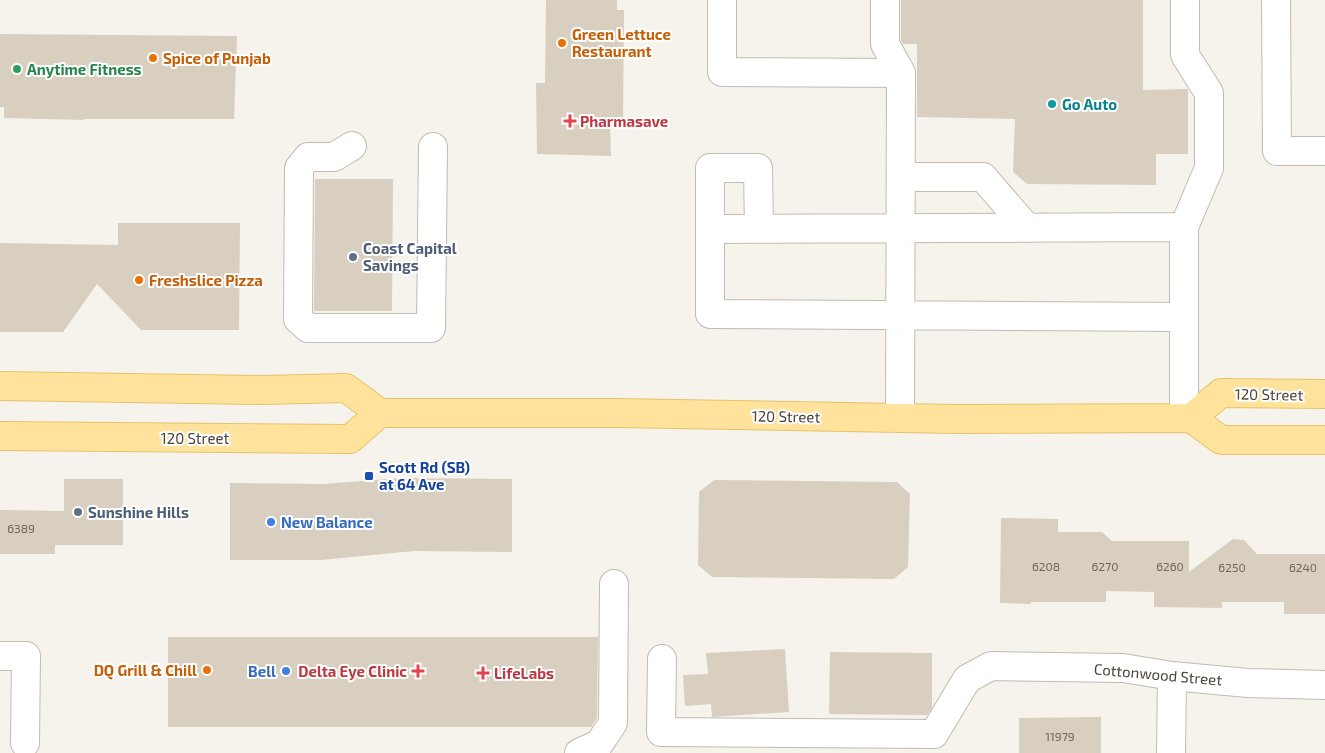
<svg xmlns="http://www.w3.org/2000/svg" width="1325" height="753" font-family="'Exo 2',sans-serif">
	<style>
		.building { fill: #d8cfc1 }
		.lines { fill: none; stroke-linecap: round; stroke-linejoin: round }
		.minor-casing { stroke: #c2bbae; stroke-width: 30 }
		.major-casing { stroke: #e6c16a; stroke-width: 30 }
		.minor { stroke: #fff; stroke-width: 28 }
		.major { stroke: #ffe39c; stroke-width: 28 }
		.food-dot { fill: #e8710a; stroke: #fff; stroke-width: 2 }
		.leisure-dot { fill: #2e9e5b; stroke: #fff; stroke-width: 2 }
		.culture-dot { fill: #0f9aa8; stroke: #fff; stroke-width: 2 }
		.health-dot { fill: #e0444e; stroke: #fff; stroke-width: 2 }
		.service-dot { fill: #5c6f8a; stroke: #fff; stroke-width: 2 }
		.transit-dot { fill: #1a4fb4; stroke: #fff; stroke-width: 2 }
		.shop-dot { fill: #3f7fe0; stroke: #fff; stroke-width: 2 }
		.labels { text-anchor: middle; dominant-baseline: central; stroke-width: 4; stroke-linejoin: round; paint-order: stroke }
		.number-label { font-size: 12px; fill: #6e675b }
		.food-label { font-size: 15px; font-weight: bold; fill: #c56008; stroke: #fff; text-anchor: start }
		.leisure-label { font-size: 15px; font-weight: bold; fill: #27864d; stroke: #fff; text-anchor: start }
		.culture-label { font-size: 15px; font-weight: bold; fill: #0d838f; stroke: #fff; text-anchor: start }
		.health-label { font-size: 15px; font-weight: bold; fill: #be3a42; stroke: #fff; text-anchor: start }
		.service-label { font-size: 15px; font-weight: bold; fill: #4e5e75; stroke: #fff; text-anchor: start }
		.street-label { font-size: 15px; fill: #4b4439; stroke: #fff }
		.transit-label { font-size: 15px; font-weight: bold; fill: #164399; stroke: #fff; text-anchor: start }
		.shop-label { font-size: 15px; font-weight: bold; fill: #366cbe; stroke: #fff; text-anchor: start }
	</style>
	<rect width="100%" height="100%" fill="#f6f3ec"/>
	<path class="building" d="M546,0H617V10H624L623,120H610L611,156L537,154L536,83H545Z
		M901,0H1143V90L1188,89V154H1156V185L1027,184L1013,172L1015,119L917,117V44H903L901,40Z
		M0,34L237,36L234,119H84V120L4,118V107H0Z
		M315,179H393L392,311H314Z
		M118,223H240L239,330H141L97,284L63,332H0V243L118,245Z
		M402,478L512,479V552L414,551L321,560H230V483L323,484Z
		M64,479H123V545H55V554H0V510L64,511Z
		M714,480L897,482L910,494L908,567L894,579L712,577L698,565L699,492Z
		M1001,518L1058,519V532H1102L1112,541H1189V572L1233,539L1244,540L1257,554H1325V614H1284V602H1222V608L1154,607V592L1106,591V602H1031V604L1000,603Z
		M168,637H598L597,718L591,727H168Z
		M785,649L789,712L712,717L711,704L685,706L683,675L708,674L706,653Z
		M830,652L932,653V708L927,715L829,714Z
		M1101,717V753H1019V718Z"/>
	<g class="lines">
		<defs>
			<path id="minor" d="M722,0V72L901,73L900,418
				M885,0V44L901,73
				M1276,0L1277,151H1325
				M352,146L334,157H308L299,168L298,319L308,328H431L433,147
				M901,177H983L1027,228
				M1184,227L710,229V314L1184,317
				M710,229V168H758L759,229
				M1184,418V227L1209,168V93L1185,55V0
				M0,656H26L25,743
				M662,659L661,732L934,734L967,679L991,666L1123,668L1172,676L1248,683L1325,685
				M579,753L599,744L613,723L614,584
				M1171,753L1172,676"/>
			<path id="major" d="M0,386L264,390L346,388L380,413H616L957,419L1191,418L1221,440H1325
				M1191,418L1221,393L1325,394
				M0,436L350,439L380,413"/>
		</defs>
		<use href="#minor" class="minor-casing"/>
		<use href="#major" class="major-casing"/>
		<use href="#minor" class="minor"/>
		<use href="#major" class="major"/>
	</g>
	<g class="food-dot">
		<circle cx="562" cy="43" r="5"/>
		<circle cx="153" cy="58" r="5"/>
		<circle cx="139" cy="280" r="5"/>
		<circle cx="207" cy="670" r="5"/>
	</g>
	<circle class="leisure-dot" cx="17" cy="69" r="5"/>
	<circle class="culture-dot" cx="1052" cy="104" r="5"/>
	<g class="health-dot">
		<path d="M567.5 113.5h5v5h5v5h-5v5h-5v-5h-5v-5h5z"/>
		<path d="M415.5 663.5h5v5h5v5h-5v5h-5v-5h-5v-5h5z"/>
		<path d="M480.5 665.5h5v5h5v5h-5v5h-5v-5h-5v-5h5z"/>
	</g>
	<g class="service-dot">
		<circle cx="353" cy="257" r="5"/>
		<circle cx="78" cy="512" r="5"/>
	</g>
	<rect class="transit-dot" x="364" y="471" width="10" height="10" rx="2.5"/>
	<g class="shop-dot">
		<circle cx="271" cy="522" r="5"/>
		<circle cx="286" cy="671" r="5"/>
	</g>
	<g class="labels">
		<g class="number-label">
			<text x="21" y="528">6389</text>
			<text x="1046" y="566">6208</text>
			<text x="1105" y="566">6270</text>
			<text x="1170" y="566">6260</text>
			<text x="1232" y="567">6250</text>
			<text x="1303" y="567">6240</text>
			<text x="1060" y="736">11979</text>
		</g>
		<g class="food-label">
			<text x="572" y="34">Green Lettuce<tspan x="572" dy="17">Restaurant</tspan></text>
			<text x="163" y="58">Spice of Punjab</text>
			<text x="149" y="280">Freshslice Pizza</text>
			<text x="197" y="670" text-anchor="end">DQ Grill &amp; Chill</text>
		</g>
		<g class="leisure-label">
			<text x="27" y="69">Anytime Fitness</text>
		</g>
		<g class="culture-label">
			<text x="1062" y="104">Go Auto</text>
		</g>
		<g class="health-label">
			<text x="580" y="121">Pharmasave</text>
			<text x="407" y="671" text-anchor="end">Delta Eye Clinic</text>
			<text x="494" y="673">LifeLabs</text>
		</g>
		<g class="service-label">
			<text x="363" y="248">Coast Capital<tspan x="363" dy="17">Savings</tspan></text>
			<text x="88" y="512">Sunshine Hills</text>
		</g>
		<g class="street-label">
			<text transform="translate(1269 394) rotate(1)">120 Street</text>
			<text transform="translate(786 416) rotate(1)">120 Street</text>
			<text x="195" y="438">120 Street</text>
			<text transform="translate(1158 674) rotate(5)">Cottonwood Street</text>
		</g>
		<g class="transit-label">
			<text x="379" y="467">Scott Rd (SB)<tspan x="379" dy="17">at 64 Ave</tspan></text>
		</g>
		<g class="shop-label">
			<text x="281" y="522">New Balance</text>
			<text x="276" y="671" text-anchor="end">Bell</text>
		</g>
	</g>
</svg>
